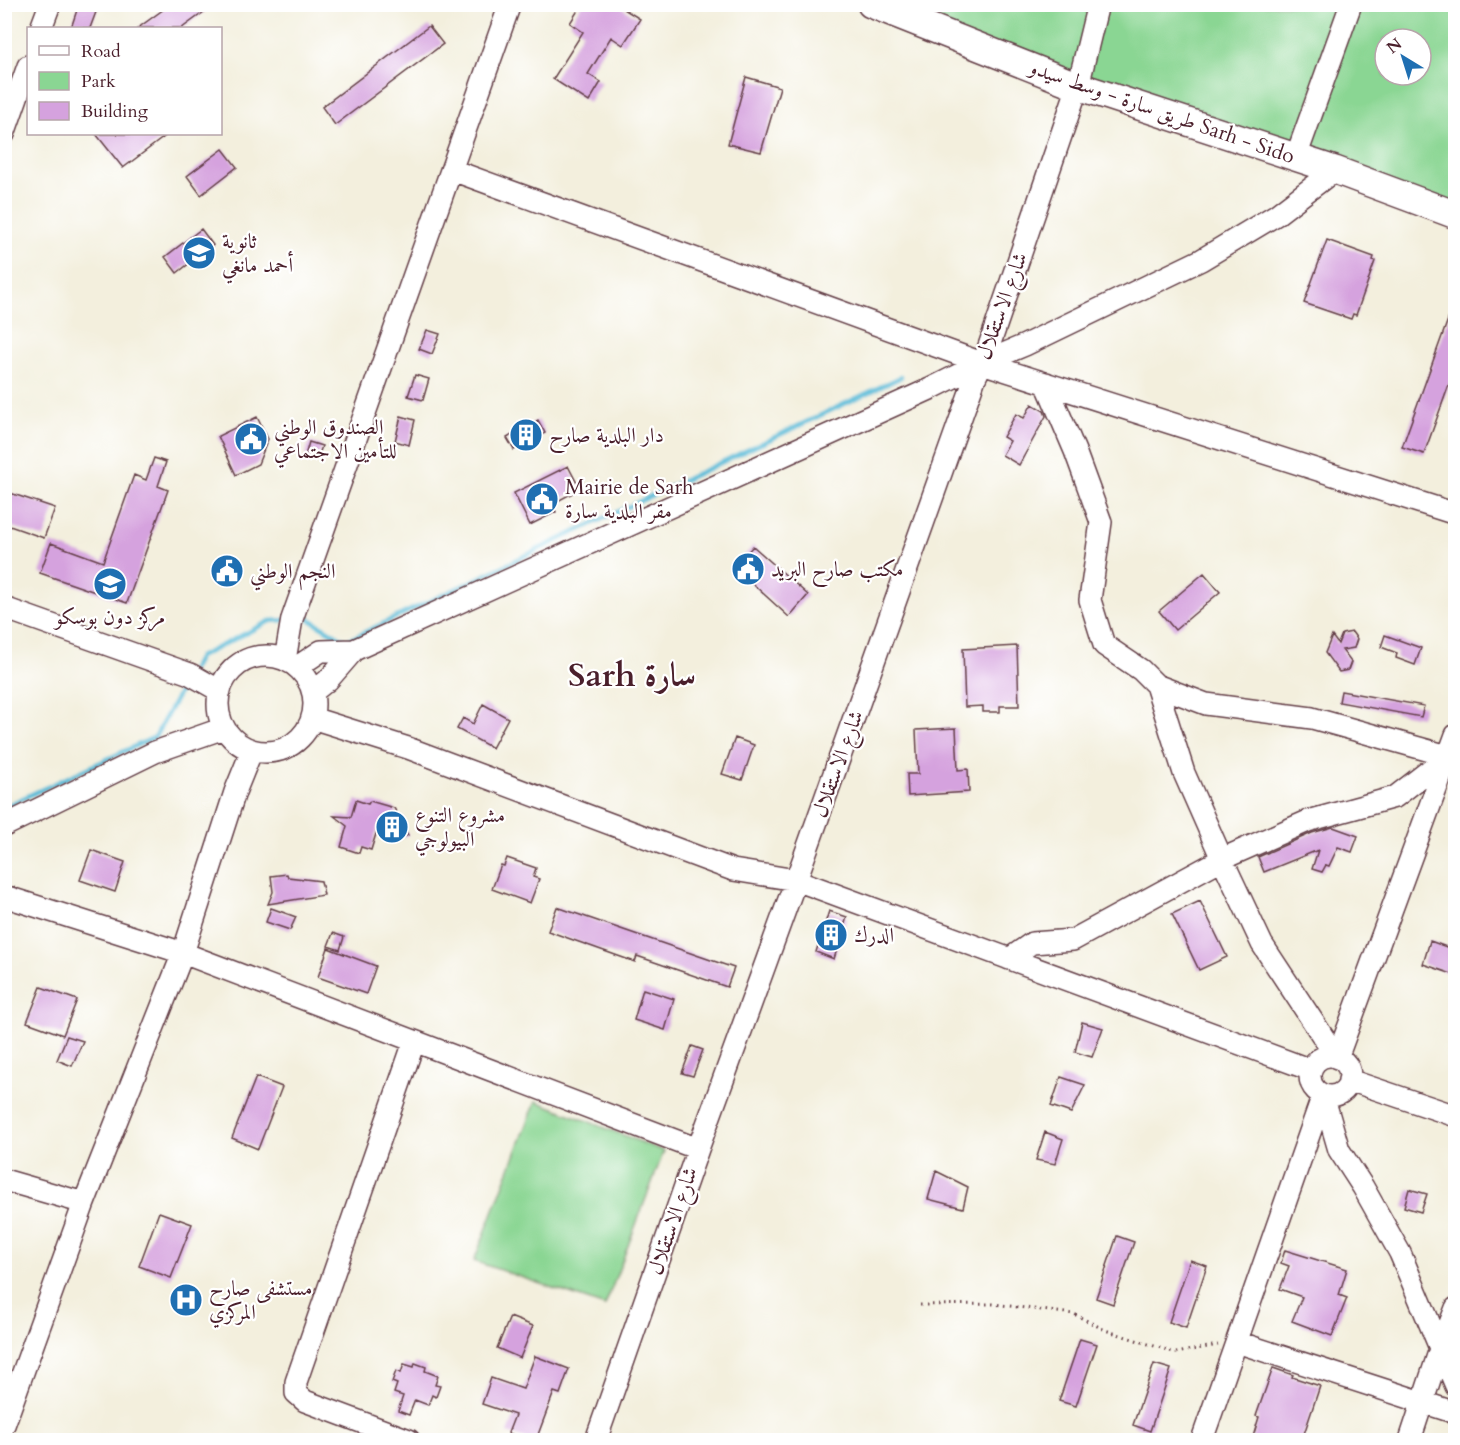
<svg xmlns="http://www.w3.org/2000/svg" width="1460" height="1445" font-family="Cardo,Amiri,serif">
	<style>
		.green { fill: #8ad693; stroke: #6a7a5f; stroke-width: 1.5; fill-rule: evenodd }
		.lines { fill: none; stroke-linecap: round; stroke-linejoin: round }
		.stream { stroke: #59bbd8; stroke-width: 4.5 }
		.building { fill: #d5a2de }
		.minor-casing { stroke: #633e46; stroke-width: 24 }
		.major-casing { stroke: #633e46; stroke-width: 30 }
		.path { stroke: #633e46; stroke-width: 3; stroke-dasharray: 1.5 4.5; stroke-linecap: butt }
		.minor { stroke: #fff; stroke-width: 21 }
		.major { stroke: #fff; stroke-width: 27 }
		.labels { text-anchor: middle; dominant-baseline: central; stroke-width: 4.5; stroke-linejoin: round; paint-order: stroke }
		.street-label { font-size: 21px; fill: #4a1f2b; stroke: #fff }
		.poi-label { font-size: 21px; fill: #4a1f2b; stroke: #fff; text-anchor: start }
		.town-label { font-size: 33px; font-weight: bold; fill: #4a1f2b; stroke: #fff }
	</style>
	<rect width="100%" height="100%" fill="#fff"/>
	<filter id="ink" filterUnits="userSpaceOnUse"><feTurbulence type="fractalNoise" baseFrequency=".0167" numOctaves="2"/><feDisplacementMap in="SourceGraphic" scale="12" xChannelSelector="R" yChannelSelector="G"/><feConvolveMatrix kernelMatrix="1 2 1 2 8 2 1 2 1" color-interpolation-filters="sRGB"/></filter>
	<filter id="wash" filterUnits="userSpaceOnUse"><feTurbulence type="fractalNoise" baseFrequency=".008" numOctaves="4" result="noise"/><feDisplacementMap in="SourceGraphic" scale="24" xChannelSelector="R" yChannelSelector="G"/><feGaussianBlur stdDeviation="1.35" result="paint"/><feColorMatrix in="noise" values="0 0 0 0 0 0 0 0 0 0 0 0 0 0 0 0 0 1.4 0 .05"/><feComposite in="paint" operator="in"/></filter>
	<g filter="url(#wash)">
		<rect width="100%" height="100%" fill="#f3efdd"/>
		<path class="green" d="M871,5H1455V215ZM1385,39H1421V75H1385Z
			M536,1101L664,1151L605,1306L474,1261Z"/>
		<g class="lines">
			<path class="stream" d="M299,618L306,617L346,641L901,377
				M192,670L199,657L270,621L285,620
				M4,807L155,737L186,680"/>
		</g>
		<g id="blocks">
			<path class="building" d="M79,4H99L90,28H71Z
				M171,4H215L182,28H138Z
				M582,4H616L640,19L623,45L611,37L588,74L601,82L589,102L553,79L583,32L570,23Z
				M429,26L443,44L335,125L322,107Z
				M746,77L780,87L761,152L728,144Z
				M96,134H168L123,168Z
				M223,149L237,167L201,195L187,176Z
				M201,229L213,245L177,273L165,257Z
				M1327,240L1374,257L1373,260L1375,261L1356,315L1353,314L1351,319L1304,303Z
				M1454,303H1455V368L1424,454L1402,447Z
				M427,330L440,334L432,354L419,349Z
				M415,375L429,379L423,400L408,396Z
				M1032,404L1044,411L1046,416L1019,465L1002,455L1010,441L1003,437L1016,414L1024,418Z
				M401,416L415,420L409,445L395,441Z
				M257,417L268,439L258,464L236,475L218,436Z
				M538,420L545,433L514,450L507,438Z
				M309,442L322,446L317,460L305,456Z
				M154,458L166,462L158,486L168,490L127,603L40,573L51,543L103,562L134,475L146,480Z
				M568,466L580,489L552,504L556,512L530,525L514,493Z
				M4,491L55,508L44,538L4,524Z
				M753,546L808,595L789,617L734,567Z
				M1204,573L1220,592L1175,630L1159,611Z
				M1352,632L1357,639L1354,648L1342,650L1351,662L1348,670L1339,672L1325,653L1332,636L1338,644L1342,634Z
				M1385,635L1421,648L1415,665L1396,658L1397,653L1381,647Z
				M1017,646L1019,706H1000V712H983V706L965,707L963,649Z
				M1341,691L1424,706L1421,717L1339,702Z
				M483,704L508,718L492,748L457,729L463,718L473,724Z
				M956,728L958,770L968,769L969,792L908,796L907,774H918L916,730Z
				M735,738L754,745L742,780L722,774Z
				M356,800L368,804L370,801L394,808L408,835L388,843L379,824L371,850L361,847L359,853L341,847L347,826L334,816L351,817Z
				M1333,827L1358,836L1352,852L1338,847L1329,866L1326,865L1322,872L1312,869L1318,850L1264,872L1258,857L1312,833Z
				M91,850L125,862L115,892L80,880Z
				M507,858L536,868L533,877L539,879L530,903L492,889L501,865L504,866Z
				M287,874L288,877L321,881L324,895L268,904L273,892L271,876Z
				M1200,901L1227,957L1199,970L1172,914Z
				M557,907L734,968L727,987L637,956L635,962L548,931Z
				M271,908L296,917L290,930L266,922Z
				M829,911L847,917L834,959L816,952Z
				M333,933L344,937L340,950L328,946Z
				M1430,941L1455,950V975L1423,964Z
				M328,948L376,966L366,994L318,977Z
				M41,987L77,1000L63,1035L27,1022Z
				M643,989L674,999L665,1030L634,1020Z
				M1082,1022L1103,1028L1092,1057L1075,1052Z
				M67,1036L83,1041L72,1066L57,1060Z
				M692,1046L703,1050L693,1076L682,1073Z
				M256,1077L282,1087L258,1149L232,1138Z
				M1061,1077L1085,1085L1071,1113L1051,1106Z
				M1045,1132L1063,1139L1055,1164L1036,1160Z
				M936,1171L968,1187L963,1208L928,1199Z
				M1409,1189L1427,1194L1421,1212L1404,1207Z
				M159,1212L192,1224L171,1278L139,1266Z
				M1117,1236L1134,1242L1113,1304L1096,1298Z
				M1285,1250L1347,1269L1339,1295L1347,1298L1332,1336L1292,1321L1302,1297L1280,1289L1289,1266L1281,1263Z
				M1190,1260L1207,1266L1186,1328L1169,1322Z
				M510,1317L533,1326L520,1358L497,1348Z
				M1080,1339L1097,1344L1076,1406L1059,1401Z
				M535,1356L569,1369L560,1394L554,1392L536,1440H528L508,1433L515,1415L482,1404L491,1378L523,1389Z
				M415,1363L426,1367L425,1371L438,1376L435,1385L440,1386L436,1397L432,1395L428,1405L415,1400L409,1415L398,1411L403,1396L394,1393L397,1384L392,1382L396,1371L401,1373L404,1364L414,1367Z
				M1154,1364L1171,1369L1150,1431L1133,1425Z
				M1273,1368L1293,1375L1292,1377L1320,1386L1302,1440H1252L1259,1417L1256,1416Z"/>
		</g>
	</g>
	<g filter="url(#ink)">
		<use href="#blocks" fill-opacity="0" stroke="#633e46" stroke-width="1.5"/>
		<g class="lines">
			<defs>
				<path id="minor" d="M41,28L50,4
					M4,134L28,66
					M1296,157L1351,4
					M452,170L982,363L1456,514
					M1046,383L1075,451L1101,522L1090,600L1104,645L1141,670L1156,685L1206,704L1312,718L1448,756
					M4,608L190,674L220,691
					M218 704a48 48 0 1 1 96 0a48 48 0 1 1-96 0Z
					M285,660L292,619L510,4
					M297,667L321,651L354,650L930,389L982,363L1025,345L1201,260L1276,215L1335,170
					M1156,685L1184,773L1222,859L1262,944L1337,1058
					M313,692L328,680L354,650
					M312,718L408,748L733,870L796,880L1311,1070
					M4,826L155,752L224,728
					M4,896L183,953L698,1149
					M1009,959L1032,943L1073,940L1222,859L1308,821L1395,797L1448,756
					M1310 1076a20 20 0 1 1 40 0a20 20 0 1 1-40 0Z
					M1337,1058L1456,735
					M1349,1080L1456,1116
					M1323,1095L1339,1150L1363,1187L1400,1253L1456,1386
					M4,1180L84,1203
					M1237,1342L1456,1413
					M4,1425L84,1203L183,953L235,792L252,750
					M409,1440L305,1401L296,1393V1382L414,1042
					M596,1440L698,1149L796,880L975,378L987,352L1078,86L1098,4
					M1202,1440L1323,1095
					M1410,1440L1440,1349L1456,1308"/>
				<path id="major" d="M871,4L1078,86L1335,170L1456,215"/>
			</defs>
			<use href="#minor" class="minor-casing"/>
			<use href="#major" class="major-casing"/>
			<path class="path" d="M920,1305L993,1304L1074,1314L1105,1330L1176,1353L1218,1345"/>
			<use href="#minor" class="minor"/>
			<use href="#major" class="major"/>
		</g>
	</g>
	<defs>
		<symbol id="school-disc" viewBox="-11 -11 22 22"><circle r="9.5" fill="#1f6fb2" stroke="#fff"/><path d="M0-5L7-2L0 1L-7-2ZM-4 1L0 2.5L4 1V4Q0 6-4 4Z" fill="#fff"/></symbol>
		<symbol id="building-disc" viewBox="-11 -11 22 22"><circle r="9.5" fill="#1f6fb2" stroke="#fff"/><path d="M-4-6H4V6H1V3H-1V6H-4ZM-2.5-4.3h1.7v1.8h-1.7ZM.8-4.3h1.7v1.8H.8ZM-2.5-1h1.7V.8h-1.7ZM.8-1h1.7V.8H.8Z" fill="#fff"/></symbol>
		<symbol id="civic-disc" viewBox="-11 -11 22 22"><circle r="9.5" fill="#1f6fb2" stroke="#fff"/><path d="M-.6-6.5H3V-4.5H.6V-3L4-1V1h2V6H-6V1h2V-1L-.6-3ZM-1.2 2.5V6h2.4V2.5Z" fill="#fff"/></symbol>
		<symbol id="hospital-disc" viewBox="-11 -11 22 22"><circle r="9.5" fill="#1f6fb2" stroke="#fff"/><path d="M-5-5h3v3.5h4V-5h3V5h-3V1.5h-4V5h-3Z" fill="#fff"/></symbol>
	</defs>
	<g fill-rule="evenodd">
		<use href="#school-disc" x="180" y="234" width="38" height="38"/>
		<use href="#building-disc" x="507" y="416" width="38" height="38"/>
		<use href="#civic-disc" x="232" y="420" width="38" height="38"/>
		<use href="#civic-disc" x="523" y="480" width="38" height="38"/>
		<use href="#civic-disc" x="729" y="550" width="38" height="38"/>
		<use href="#civic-disc" x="208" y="552" width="38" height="38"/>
		<use href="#school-disc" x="91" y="565" width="38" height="38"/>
		<use href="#building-disc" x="373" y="808" width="38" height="38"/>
		<use href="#building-disc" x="812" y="916" width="38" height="38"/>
		<use href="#hospital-disc" x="167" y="1281" width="38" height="38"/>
	</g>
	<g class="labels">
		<g class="street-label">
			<text transform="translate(1162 112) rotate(19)">طريق سارة - وسط سيدو Sarh - Sido</text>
			<text transform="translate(1002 306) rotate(-70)">شارع الاستقلال</text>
			<text transform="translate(838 764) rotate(-70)">شارع الاستقلال</text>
			<text transform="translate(673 1221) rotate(-71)">شارع الاستقلال</text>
		</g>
		<g class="poi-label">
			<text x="222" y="241">ثانوية<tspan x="222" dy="24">أحمد مانغي</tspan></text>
			<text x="274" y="427">الصندوق الوطني<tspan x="274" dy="24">للتأمين الاجتماعي</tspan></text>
			<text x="549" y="435">دار البلدية صارح</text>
			<text x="565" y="487">Mairie de Sarh<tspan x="565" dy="24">مقر البلدية سارة</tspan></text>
			<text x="771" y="569">مكتب صارح البريد</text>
			<text x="250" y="571">النجم الوطني</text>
			<text x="110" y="617" text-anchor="middle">مركز دون بوسكو</text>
			<text x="415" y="815">مشروع التنوع<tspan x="415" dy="24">البيولوجي</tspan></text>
			<text x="854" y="935">الدرك</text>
			<text x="209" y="1288">مستشفى صارح<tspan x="209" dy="24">المركزي</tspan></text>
		</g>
		<g class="town-label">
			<text x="632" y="675">Sarh سارة</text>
		</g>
	</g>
	<rect width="1460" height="1445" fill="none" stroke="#fff" stroke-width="24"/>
	<rect x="27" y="27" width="195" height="108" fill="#ffffff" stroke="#b7a5aa" stroke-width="1.5"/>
	<rect x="39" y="46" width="30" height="9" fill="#ffffff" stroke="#b7a5aa" stroke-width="1.5"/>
	<text x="81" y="57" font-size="18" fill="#4a1f2b">Road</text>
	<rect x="39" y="72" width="30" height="18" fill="#8ad693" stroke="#b7a5aa" stroke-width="1.5"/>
	<text x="81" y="87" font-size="18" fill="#4a1f2b">Park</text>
	<rect x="39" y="102" width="30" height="18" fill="#d5a2de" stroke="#b7a5aa" stroke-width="1.5"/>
	<text x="81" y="117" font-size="18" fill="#4a1f2b">Building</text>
	<g transform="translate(1403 57) rotate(322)"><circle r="28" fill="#ffffff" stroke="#b7a5aa" stroke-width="1.5"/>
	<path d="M0-4.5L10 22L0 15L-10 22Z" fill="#1f6fb2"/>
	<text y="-9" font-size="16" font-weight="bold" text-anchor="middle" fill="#4a1f2b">N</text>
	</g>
</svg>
